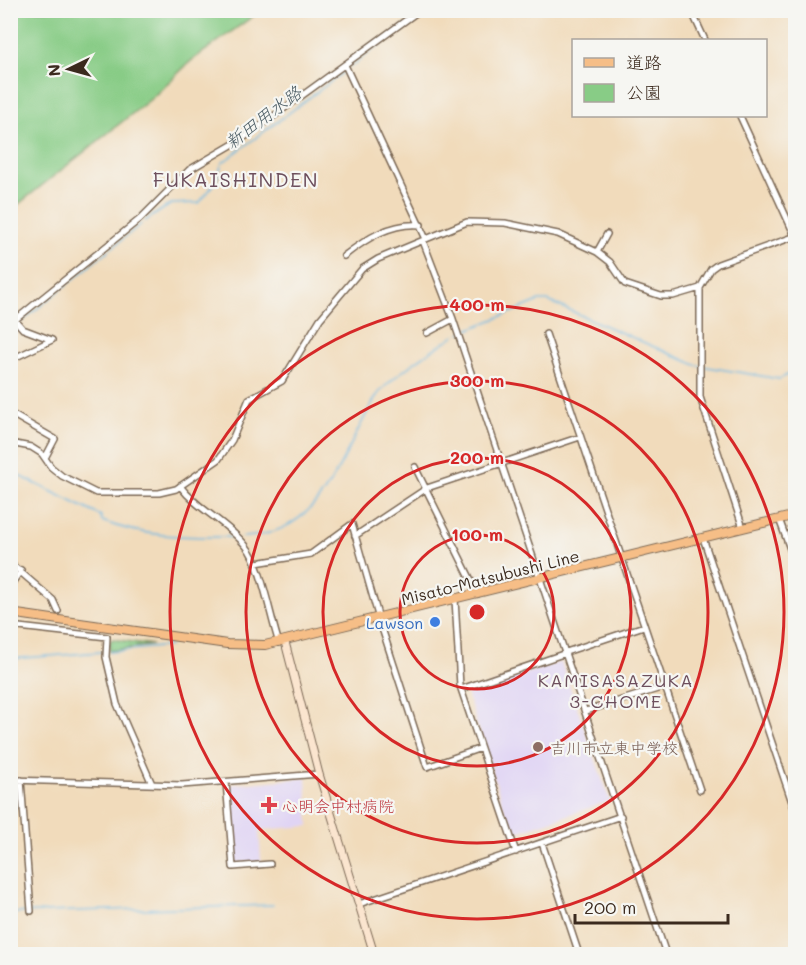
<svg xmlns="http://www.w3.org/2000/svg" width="806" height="965" font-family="Mali,'Klee One',sans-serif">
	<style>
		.built { fill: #e0d4f4 }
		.green { fill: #88cc86; stroke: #627b52; stroke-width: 1.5 }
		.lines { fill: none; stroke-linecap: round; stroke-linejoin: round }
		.stream { stroke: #67b7e2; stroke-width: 1.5 }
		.street-casing { stroke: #7b6855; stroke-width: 8 }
		.secondary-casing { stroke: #7b6855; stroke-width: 9 }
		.primary-casing { stroke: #7b6855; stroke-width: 10 }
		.street { stroke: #fff; stroke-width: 5 }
		.secondary { stroke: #fbe5cf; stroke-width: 7 }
		.primary { stroke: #f6be87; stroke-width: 8 }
		.ring { fill: none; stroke: #d62828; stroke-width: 3 }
		.shop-dot { fill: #3f7fe0; stroke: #f6f6f2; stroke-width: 2 }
		.education-dot { fill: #8d6e63; stroke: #f6f6f2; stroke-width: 2 }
		.health-dot { fill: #e0444e; stroke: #f6f6f2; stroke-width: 2 }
		.labels { text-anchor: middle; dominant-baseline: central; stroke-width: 4.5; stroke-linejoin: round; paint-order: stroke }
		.street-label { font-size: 16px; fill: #3b2a1e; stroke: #f6f6f2 }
		.shop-label { font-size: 16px; fill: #366cbe; stroke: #f6f6f2; text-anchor: end }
		.education-label { font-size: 16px; fill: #785e54; stroke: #f6f6f2; text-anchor: start }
		.health-label { font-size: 16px; fill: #be3a42; stroke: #f6f6f2; text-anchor: start }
		.water-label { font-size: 18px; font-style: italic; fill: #4a5b63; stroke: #f6f6f2 }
		.neighbourhood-label { font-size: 18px; letter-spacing: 1.5px; fill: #6d4f5d; stroke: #f6f6f2 }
		.quarter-label { font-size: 20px; letter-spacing: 1.5px; fill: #6d4f5d; stroke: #f6f6f2 }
		.centre { fill: #d62828; stroke: #f6f6f2; stroke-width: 3 }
		.ring-label { font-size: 18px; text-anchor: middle; font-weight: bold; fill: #d62828; stroke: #f6f6f2; stroke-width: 4.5; stroke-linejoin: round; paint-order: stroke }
	</style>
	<rect width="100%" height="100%" fill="#f6f6f2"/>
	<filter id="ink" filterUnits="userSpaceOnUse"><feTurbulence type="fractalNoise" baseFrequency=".0167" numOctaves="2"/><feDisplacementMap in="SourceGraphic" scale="12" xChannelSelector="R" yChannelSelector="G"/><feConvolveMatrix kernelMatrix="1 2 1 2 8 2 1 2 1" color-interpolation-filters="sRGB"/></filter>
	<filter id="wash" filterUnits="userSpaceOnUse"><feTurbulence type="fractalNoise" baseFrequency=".008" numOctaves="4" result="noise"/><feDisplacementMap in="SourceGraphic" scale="24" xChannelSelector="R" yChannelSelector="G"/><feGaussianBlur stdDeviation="1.35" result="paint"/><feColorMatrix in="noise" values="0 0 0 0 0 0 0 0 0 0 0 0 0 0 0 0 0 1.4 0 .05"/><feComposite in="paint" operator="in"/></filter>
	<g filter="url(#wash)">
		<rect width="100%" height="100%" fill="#f1dbbb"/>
		<path class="built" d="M561,662L610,801L512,834L467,693Z
			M306,778L309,826L259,830L261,862L235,863L229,785Z"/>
		<path class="green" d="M11,10H260V11L191,61L152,98L11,210Z
			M113,639L152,645L109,651L110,641Z"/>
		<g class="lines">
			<path class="stream" d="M350,67L426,10
				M145,221L171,204L199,203L216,182L222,163L345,71
				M21,322L141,224
				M10,331L16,326
				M460,333L539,301H548L696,365L779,379L796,371
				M10,471L101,516L102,521C145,538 189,537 234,537
				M242,537C325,535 340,455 376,397C388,378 436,348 455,335
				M109,652L170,646
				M10,659L101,652
				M10,913L273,905"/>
		</g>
	</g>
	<g filter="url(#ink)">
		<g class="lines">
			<defs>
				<path id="street" d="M691,10L705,40
					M345,65L426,239
					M740,116L795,236
					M423,241L453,319L666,954
					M597,252L607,234
					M344,256C366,239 391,222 421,225
					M700,288V397L743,528
					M10,324L140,219L189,170L242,139L420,10
					M427,333L453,319
					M546,334L700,790
					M10,360L52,340L23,329L15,320
					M10,413L55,439L45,458
					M10,443L31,447L42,454L51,467L62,476L96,493H159L176,489L218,460L232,440L249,399L282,381L320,319L362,269L378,259L467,222L505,223L558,234L597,252L610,262L625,284L661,296H673L700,288L711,269L718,264L796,236
					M415,467L478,594
					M180,486C198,510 227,522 246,546C262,565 270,617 279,643
					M779,519L796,565
					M355,536L427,488L580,437
					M703,538L796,814
					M10,563L53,600L58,611
					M256,563L311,554L352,524L379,619L427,767L481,748
					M10,586L21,570
					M455,599L460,686L516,852
					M10,626L107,637L106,657L117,704L152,784
					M566,652L644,626
					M461,689L566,653
					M586,711L664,687
					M10,780L182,785L319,774
					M21,780L31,911
					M226,782L233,867L270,864
					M542,843L579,954
					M359,904L621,816"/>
				<path id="secondary" d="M285,642L319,774L374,954"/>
				<path id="primary" d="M10,613L227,644L265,645L796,515"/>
			</defs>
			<use href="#street" class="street-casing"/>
			<use href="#secondary" class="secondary-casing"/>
			<use href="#primary" class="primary-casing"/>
			<use href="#street" class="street"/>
			<use href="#secondary" class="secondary"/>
			<use href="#primary" class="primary"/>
		</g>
	</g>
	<g class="ring">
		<circle cx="477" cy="612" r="77"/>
		<circle cx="477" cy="612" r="154"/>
		<circle cx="477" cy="612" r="231"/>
		<circle cx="477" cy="612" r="307"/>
	</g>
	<circle class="shop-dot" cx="435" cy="622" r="6"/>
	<circle class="education-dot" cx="538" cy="747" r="6"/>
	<path class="health-dot" d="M266 796h6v6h6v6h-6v6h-6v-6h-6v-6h6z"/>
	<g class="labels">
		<g class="street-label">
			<text transform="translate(490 577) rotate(-14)">Misato-Matsubushi Line</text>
		</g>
		<g class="shop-label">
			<text x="423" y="622">Lawson</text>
		</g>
		<g class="education-label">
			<text x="550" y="747">吉川市立東中学校</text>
		</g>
		<g class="health-label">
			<text x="282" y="805">心明会中村病院</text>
		</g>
		<g class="water-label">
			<text transform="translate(263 117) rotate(-37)">新田用水路</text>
		</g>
		<g class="neighbourhood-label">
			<text x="616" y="680">KAMISASAZUKA<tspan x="616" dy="21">3-CHOME</tspan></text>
		</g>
		<g class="quarter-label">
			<text x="236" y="179">FUKAISHINDEN</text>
		</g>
	</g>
	<circle cx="477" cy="612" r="9" class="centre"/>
	<g class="ring-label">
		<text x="477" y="311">400 m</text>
		<text x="477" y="387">300 m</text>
		<text x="477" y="464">200 m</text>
		<text x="477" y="541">100 m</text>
	</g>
	<rect width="806" height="965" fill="none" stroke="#f6f6f2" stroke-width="36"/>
	<rect x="572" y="39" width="195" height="78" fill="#f6f6f2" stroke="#aba49d" stroke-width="1.5"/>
	<rect x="584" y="58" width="30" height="9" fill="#f6be87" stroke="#aba49d" stroke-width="1.5"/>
	<text x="626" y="69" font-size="18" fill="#3b2a1e">道路</text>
	<rect x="584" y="84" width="30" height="18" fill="#88cc86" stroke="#aba49d" stroke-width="1.5"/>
	<text x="626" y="99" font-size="18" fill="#3b2a1e">公園</text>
	<g transform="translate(69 69) rotate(265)" stroke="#f6f6f2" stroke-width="4.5" paint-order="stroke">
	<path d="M0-4.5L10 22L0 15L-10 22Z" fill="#3b2a1e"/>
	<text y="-9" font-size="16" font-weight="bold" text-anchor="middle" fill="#3b2a1e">N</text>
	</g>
	<path d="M575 914v9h153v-9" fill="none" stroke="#3b2a1e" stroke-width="3"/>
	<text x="584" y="914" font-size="18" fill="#3b2a1e" stroke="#f6f6f2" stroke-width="4.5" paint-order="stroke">200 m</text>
</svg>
